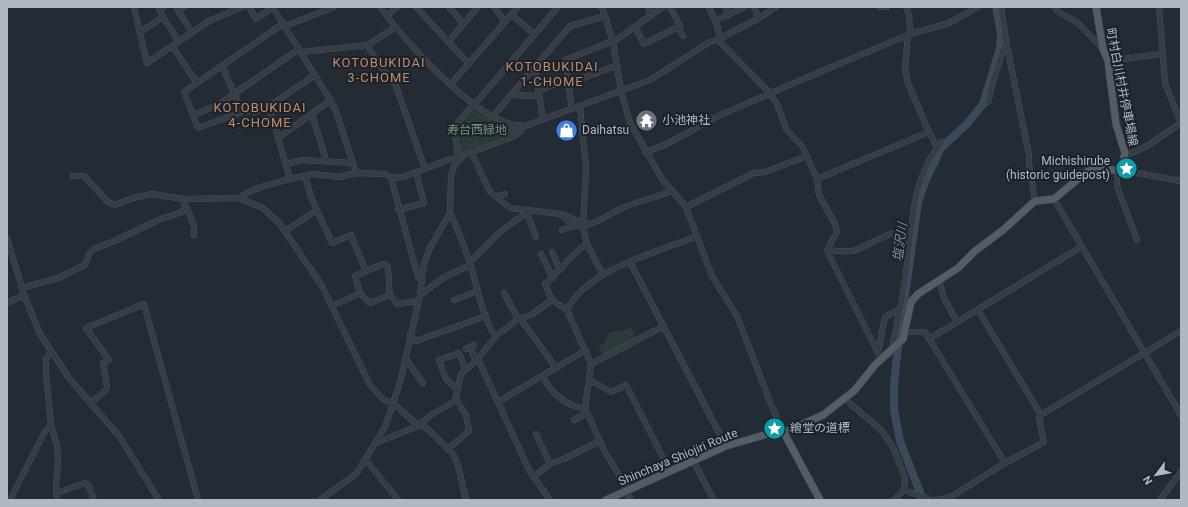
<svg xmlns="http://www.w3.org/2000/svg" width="1188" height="507" font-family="Roboto,'Noto Sans JP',sans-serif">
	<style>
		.green { fill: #2b3b3a }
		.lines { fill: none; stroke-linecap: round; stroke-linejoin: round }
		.river { stroke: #3a4a5b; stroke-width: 8 }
		.minor-casing { stroke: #535b63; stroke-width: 6 }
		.major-casing { stroke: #3f464e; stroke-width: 8 }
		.minor { stroke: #363d45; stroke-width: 5.5 }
		.major { stroke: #545c65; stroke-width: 7 }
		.labels { text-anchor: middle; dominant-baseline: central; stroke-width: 4; stroke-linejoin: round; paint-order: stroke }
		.street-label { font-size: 12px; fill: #b0b8c1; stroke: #1b2229 }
		.poi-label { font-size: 12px; fill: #b0b8c1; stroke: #1b2229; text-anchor: start }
		.park-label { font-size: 12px; fill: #729578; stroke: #1b2229 }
		.neighbourhood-label { font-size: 13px; letter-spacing: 1px; fill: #c48b69; stroke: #1b2229 }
		.water-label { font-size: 13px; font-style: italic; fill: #758aa1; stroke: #1b2229 }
	</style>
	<rect width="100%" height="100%" fill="#232b34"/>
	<path class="green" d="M474,110L508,129L503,137L460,153L459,127Z
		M631,328L637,338L604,356L598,348L606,340L608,333Z"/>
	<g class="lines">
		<path class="river" d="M923,500L900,441L894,410V385L899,337L918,203L925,182L941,148L967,124L983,104L1000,48L1001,34L996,7"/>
		<defs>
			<path id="minor" d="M134,7L147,63L209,21L242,7
				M176,7L192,33
				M249,7L256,19L273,7
				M380,7C406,42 466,109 507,123C513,125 519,126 525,126
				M416,7L469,64
				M449,7L464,24
				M494,7L505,22
				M602,7L613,42L621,91L630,123L662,179L686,207L712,276L737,316L772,407L783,431
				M648,7L651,15
				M709,7L718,28L720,42L770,93L777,104L786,129L802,146L817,179L819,195L835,224L837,232C833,240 826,246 829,255L881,359
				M725,7L729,15
				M754,7L759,18
				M880,7H887
				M906,7L909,15L910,34L949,23L978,7
				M1054,7L1057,11L1078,23L1103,49
				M273,8L331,101L337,114L356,173L386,174L391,178L418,277L421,281
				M178,11L184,7
				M512,15L534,34
				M387,16L397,7
				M163,17L179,42
				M715,21L744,7
				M285,26L334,7
				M396,27L367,45L381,67L396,86L425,169
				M635,27L644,44L680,26L670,7
				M678,27L683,36
				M140,32L163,17L159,9L164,7
				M1006,41L1029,155V164L1035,201
				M448,42L478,7
				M613,42L663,7
				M172,46L197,83
				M302,52L367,45
				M1108,61L1162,54
				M222,66L241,109L255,112L269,106L315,75
				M535,67L543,120
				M451,84L518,7
				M568,84L617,65
				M538,91L567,79
				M511,95L539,96
				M988,102L994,78L1006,41L1001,7
				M474,105L558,7
				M580,107L586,168L583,227L587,244L603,275
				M572,109L565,60L613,41
				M247,110L198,128L184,92L284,23
				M312,114L326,160
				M193,115L218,105L299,49
				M493,116L570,26L605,16
				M929,132L937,147
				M278,138L331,100
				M508,138L514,125
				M471,152L490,192L510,208L561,214L573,226C594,228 609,213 627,206C642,200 657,197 672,191
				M645,152C673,144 695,127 721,115C783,87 846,61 908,35L905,69L908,83L929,132L817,179
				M1125,156L1147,146L1181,123L1165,83L1159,7
				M458,160L455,132L456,125L473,105
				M286,164L303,160L353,163
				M1117,170V186L1137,240
				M1121,170L1181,181
				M73,176H84L108,202L115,205L133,198L152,194L184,199L239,198L263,208L280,224L322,286L370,385L384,400L393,403L413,421L428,429L453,454L458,465L466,500
				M305,176L311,197L332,243L351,235L366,271L355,276L360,293L370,303L390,295L397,304L418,301
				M391,178L403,177L451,159L458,160
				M290,179L313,174L340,177L356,173
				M496,197L505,194
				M239,198C254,187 272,184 290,179L269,106
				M184,199L185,208H187L194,226V235
				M1054,199L1181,415
				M686,207L754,173L765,172L807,156
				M398,210L424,203L416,172
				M450,213C458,229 464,246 470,263C474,277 486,329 496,336
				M527,213L536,237
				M562,214L583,223
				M562,230L573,226
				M285,231L317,210
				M7,238L24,295L40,334L69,378L119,436L159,500
				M587,244C570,255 560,271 545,284L552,300L567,310L591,364L585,409L587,413L605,452L628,490
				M827,250C835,251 845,252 852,251C872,246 889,228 911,232
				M552,252L560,270
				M541,254L553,278
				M470,262L501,231L529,211
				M630,262L726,446
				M366,271L384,264L387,265C390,276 388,284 390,295
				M939,280L944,298L957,322
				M22,288L58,278L85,265L89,254L93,249L117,240L158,220L182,212L185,208
				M504,293L518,319
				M420,295L443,278L470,265
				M454,300L478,291
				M7,303L24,295
				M332,306L360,293
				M567,310C588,268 657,253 697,236
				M978,310L1041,415
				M520,318L556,368
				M906,332H925L1005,463
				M410,334L416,341L486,316
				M929,339L1081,247
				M470,347L476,361
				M892,348C897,323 903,298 906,273C912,229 911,177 942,142
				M466,349L474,345
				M878,352L885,317L900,309
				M51,353L46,358V373L51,425L57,446L58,461L56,485L57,500
				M405,358L423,383
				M478,359L529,470L550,500
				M591,364L664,326
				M543,376C551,394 566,405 585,409
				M590,380L611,392L626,385L670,471
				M457,390L445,377L439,360L459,353L465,369
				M845,399L881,430L893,447L905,478L904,490L894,500
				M498,402L586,350
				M90,403L105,391L107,387L103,363L109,360L86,328L144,304L198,500
				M574,420L587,413
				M536,434L550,464
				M376,442L381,441L418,426L431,415L455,401L461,374L478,359L496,336L518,319L531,315L552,300
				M449,448L469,431L466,415L456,399
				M366,460L398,500
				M693,461L714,500
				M533,477L550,464L566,458L600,441
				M904,490L927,498L928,500
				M626,491L631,500
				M57,493L85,483L88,484L94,500
				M10,500L45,431L51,425
				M320,500L356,474L385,427L401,379L420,295L424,263L431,246L450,213L451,177L454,166L464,155L515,136L525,126L650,80L708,43L719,39L759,18L776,7
				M933,500L945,499L954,495L1005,463L1044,442L1039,418L1041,415L1181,331
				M1160,500L1181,471"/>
			<path id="major" d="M783,431L820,500
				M606,500L726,446L778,431H788L823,415L854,391L875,365L903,339L911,302L918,294L958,268L975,251L1003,230L1035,201L1054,199L1085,173L1091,170H1121L1125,153L1116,124L1108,61L1103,49L1096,7"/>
		</defs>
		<use href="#minor" class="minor-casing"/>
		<use href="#major" class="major-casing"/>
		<use href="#minor" class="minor"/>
		<use href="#major" class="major"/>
	</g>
	<defs>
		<symbol id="temple-disc" viewBox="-11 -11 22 22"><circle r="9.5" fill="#6b7280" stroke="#1b2229"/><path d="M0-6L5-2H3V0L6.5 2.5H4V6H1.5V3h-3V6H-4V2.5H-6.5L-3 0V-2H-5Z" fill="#fff"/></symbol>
		<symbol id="shop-disc" viewBox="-11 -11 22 22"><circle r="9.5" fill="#3f7fe0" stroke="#1b2229"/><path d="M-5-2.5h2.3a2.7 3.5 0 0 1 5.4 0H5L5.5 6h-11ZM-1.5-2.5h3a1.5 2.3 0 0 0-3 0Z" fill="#fff"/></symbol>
		<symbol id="sight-disc" viewBox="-11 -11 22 22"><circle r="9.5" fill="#0f9aa8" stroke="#1b2229"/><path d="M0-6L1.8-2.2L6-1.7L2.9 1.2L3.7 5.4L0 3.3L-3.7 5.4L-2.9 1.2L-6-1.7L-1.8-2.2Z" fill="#fff"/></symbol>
	</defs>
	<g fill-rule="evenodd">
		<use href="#temple-disc" x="634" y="108" width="25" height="25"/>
		<use href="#shop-disc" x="554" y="118" width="25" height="25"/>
		<use href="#sight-disc" x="1114" y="156" width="25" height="25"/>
		<use href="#sight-disc" x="762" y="416" width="25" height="25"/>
	</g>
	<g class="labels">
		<g class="street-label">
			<text transform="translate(1122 87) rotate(79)">町村白川村井停車場線</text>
			<text transform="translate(678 457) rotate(-23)">Shinchaya Shiojiri Route</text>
		</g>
		<g class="poi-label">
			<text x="662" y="120">小池神社</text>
			<text x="582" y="130">Daihatsu</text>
			<text x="1110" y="161" text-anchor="end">Michishirube<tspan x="1110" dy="14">(historic guidepost)</tspan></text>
			<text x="790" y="428">繪堂の道標</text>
		</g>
		<g class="park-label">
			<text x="477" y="130">寿台西緑地</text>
		</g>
		<g class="neighbourhood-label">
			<text x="379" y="62">KOTOBUKIDAI<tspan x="379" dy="15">3-CHOME</tspan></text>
			<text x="552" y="66">KOTOBUKIDAI<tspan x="552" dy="15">1-CHOME</tspan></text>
			<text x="260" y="107">KOTOBUKIDAI<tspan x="260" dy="15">4-CHOME</tspan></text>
		</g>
		<g class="water-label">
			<text transform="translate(900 242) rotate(-82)">塩沢川</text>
		</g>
	</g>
	<rect width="1188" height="507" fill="none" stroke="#b0b8c1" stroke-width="16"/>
	<g transform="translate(1156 475) rotate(238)" stroke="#1b2229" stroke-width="3" paint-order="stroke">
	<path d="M0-3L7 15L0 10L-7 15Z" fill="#b0b8c1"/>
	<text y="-6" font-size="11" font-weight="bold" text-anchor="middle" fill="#b0b8c1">N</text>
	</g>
</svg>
